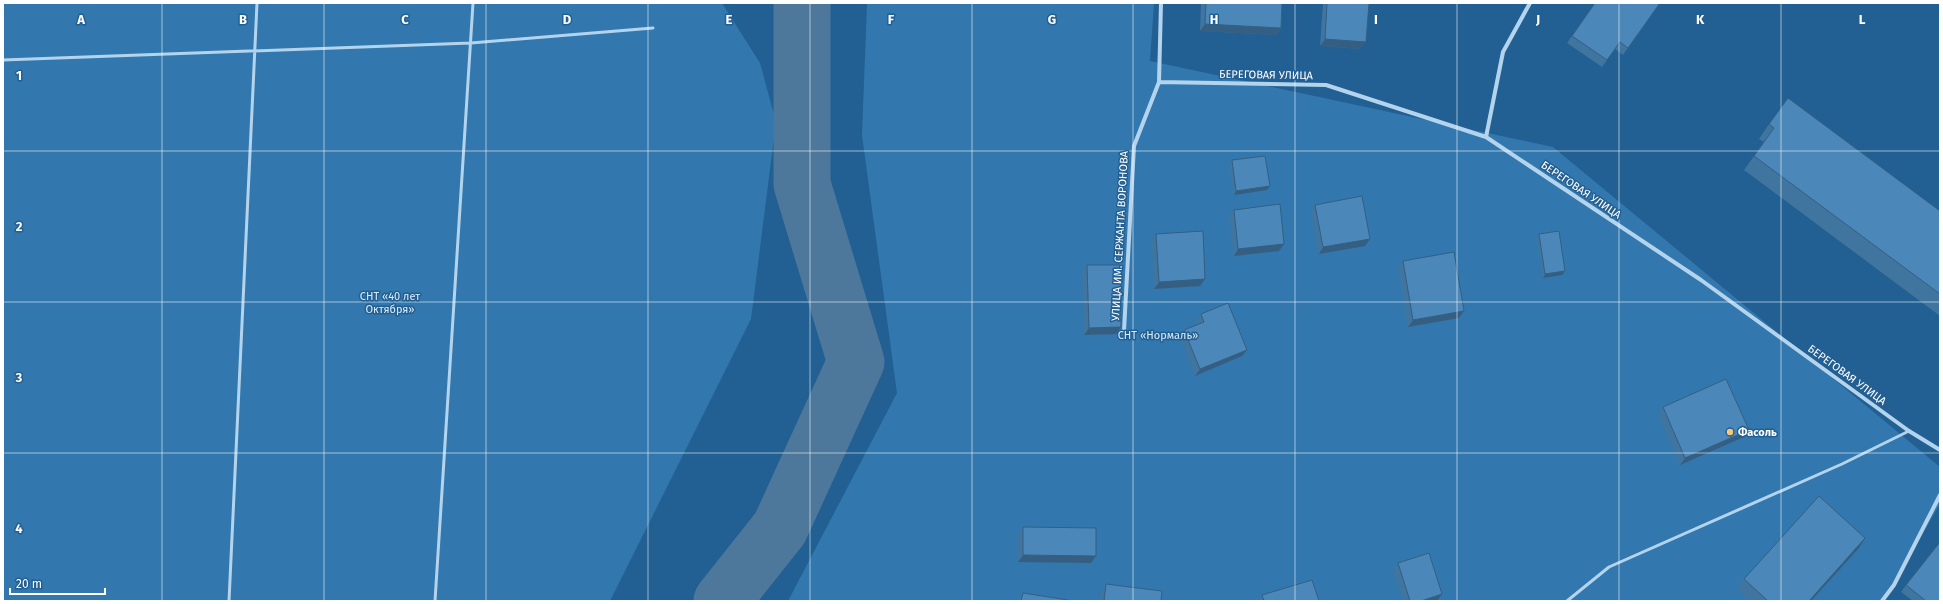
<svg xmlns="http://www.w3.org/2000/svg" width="1943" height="604" font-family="'Fira Sans',sans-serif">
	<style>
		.garden { fill: #3278ae }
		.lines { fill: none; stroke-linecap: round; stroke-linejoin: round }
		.river { stroke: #4d789c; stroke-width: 57 }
		.service { stroke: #b4d4ed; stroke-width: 3 }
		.minor { stroke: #b4d4ed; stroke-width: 4 }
		.wall { fill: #40759f }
		.shaded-wall { fill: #345f82 }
		.building { fill: #4b88b9; stroke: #345f82 }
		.grid { fill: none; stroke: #fff; stroke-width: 1; stroke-opacity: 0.55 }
		.poi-dot { fill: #f9c576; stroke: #225f92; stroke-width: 1.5 }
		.labels { text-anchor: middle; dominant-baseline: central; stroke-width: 3; stroke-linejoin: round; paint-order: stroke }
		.street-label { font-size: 11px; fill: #fff; stroke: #225f92 }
		.park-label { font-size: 11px; fill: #d9ecfa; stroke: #225f92 }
		.poi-label { font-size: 11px; font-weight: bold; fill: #fff; stroke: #225f92; text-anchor: start }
		.grid-label { font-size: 13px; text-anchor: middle; font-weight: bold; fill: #fff; stroke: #225f92; stroke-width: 3; stroke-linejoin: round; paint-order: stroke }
	</style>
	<rect width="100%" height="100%" fill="#225f92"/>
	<path class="garden" d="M3,3H722L760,63L776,122L751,319L610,601H3Z
		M867,3H1154L1150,61L1553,147L1940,467V504L1883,601H788L897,393L862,135Z"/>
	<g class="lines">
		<path class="river" d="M722,601L780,528L856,362L802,184V3"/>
		<path class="service" d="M3,60L471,43L653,28
			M229,601L257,3
			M435,601L473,3
			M1567,601L1609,567L1842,464L1909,431"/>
		<path class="minor" d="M1159,82L1326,85L1486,137L1701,280L1909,431L1940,450
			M1486,137L1503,52L1530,3
			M1124,331L1134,146L1159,82L1161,3
			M1882,601L1894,585L1940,495"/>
	</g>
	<path class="wall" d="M1201,3H1282L1281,28L1276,35L1200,31Z
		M1323,3H1369L1361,49L1320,46Z
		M1595,3H1660L1623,55L1615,49L1602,67L1567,43Z
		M1769,124L1940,211V316L1744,170L1764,142L1759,139Z
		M1232,160L1270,186L1267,190L1234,195L1229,164Z
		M1315,205L1365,246L1319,254L1311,211Z
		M1234,210L1284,244L1279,251L1234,256L1229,216Z
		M1156,234L1200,286L1154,289L1152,240Z
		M1539,234L1565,271L1562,275L1543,278L1537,237Z
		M1403,261L1464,311L1459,318L1408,327L1398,268Z
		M1087,265L1121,327L1116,334L1084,335L1082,272Z
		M1201,314L1247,350L1242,356L1195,376L1180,337L1184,330L1198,325L1196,321Z
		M1663,407L1744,437L1680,465L1658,414Z
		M1023,527L1096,556L1091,563L1018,562V534Z
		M1865,538L1859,548L1811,601H1751L1737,589L1744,579Z
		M1398,563L1442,594L1437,601H1403L1393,570Z
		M1106,584L1161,601H1100L1101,591Z
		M1906,585L1940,601H1913L1901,592Z
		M1023,593L1068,601H1018Z
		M1262,595L1319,601H1258Z"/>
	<path class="shaded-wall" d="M1205,24L1281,28L1276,35L1200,31Z
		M1325,39L1366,42L1361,49L1320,46Z
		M1270,186L1267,190L1234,195L1236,191Z
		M1370,239L1365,246L1319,254L1323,247Z
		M1284,244L1279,251L1234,256L1238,249Z
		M1565,271L1562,275L1543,278L1545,274Z
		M1205,279L1200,286L1154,289L1159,282Z
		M1464,311L1459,318L1408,327L1413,320Z
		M1121,327L1116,334L1084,335L1089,328Z
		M1247,350L1242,356L1195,376L1200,369Z
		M1749,430L1744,437L1680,465L1685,458Z
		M1865,538L1859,548L1811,601H1809Z
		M1023,555L1096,556L1091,563L1018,562Z
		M1442,594L1437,601H1421Z"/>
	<path class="building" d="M1206,3H1282L1281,28L1205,24Z
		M1327,3H1369L1366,42L1325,39Z
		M1595,3H1660L1628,48L1620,42L1607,60L1572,36Z
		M1788,98L1940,211V294L1754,156L1774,128L1769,124Z
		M1265,156L1270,186L1236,191L1232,160Z
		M1362,196L1370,239L1323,247L1315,205Z
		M1280,204L1284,244L1238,249L1234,210Z
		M1203,231L1205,279L1159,282L1156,234Z
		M1559,231L1565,271L1545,274L1539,234Z
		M1454,252L1464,311L1413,320L1403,261Z
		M1087,265H1120L1121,327L1089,328Z
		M1228,303L1247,350L1200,369L1184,330L1204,322L1201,314Z
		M1726,379L1749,430L1685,458L1663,407Z
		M1819,496L1865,538L1809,601H1768L1744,579Z
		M1023,527L1096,528V556L1023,555Z
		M1940,542V601H1926L1906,585Z
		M1429,553L1442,594L1421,601H1410L1398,563Z
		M1312,580L1319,601H1264L1262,595Z
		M1106,584L1162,591L1161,601H1104Z
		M1023,593L1068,600V601H1021Z"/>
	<path class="grid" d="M162,3V601M324,3V601M486,3V601M648,3V601M810,3V601M972,3V601M1133,3V601M1295,3V601M1457,3V601M1619,3V601M1781,3V601M3,151H1940M3,302H1940M3,453H1940"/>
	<circle class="poi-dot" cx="1730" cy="432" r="4"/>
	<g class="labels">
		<g class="street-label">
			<text transform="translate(1266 75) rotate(1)">БЕРЕГОВАЯ УЛИЦА</text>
			<text transform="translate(1581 190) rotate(34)">БЕРЕГОВАЯ УЛИЦА</text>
			<text transform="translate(1120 236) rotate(-87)">УЛИЦА ИМ. СЕРЖАНТА ВОРОНОВА</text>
			<text transform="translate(1847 375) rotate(36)">БЕРЕГОВАЯ УЛИЦА</text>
		</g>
		<g class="park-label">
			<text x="390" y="296">СНТ «40 лет<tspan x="390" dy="13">Октября»</tspan></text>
			<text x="1158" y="335">СНТ «Нормаль»</text>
		</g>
		<g class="poi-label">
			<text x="1738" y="432">Фасоль</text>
		</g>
	</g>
	<g class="grid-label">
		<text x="81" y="24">A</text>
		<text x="243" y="24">B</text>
		<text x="405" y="24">C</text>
		<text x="567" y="24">D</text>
		<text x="729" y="24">E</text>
		<text x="891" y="24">F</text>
		<text x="1052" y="24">G</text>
		<text x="1214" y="24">H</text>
		<text x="1376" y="24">I</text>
		<text x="1538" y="24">J</text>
		<text x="1700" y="24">K</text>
		<text x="1862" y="24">L</text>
		<text x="19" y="80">1</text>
		<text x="19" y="231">2</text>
		<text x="19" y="382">3</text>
		<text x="19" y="533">4</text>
	</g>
	<rect width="1943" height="604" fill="none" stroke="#ffffff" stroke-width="8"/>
	<path d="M10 588v6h95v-6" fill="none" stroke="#ffffff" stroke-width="2"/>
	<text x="16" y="588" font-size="12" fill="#ffffff" stroke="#225f92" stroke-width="3" paint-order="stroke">20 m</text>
</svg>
